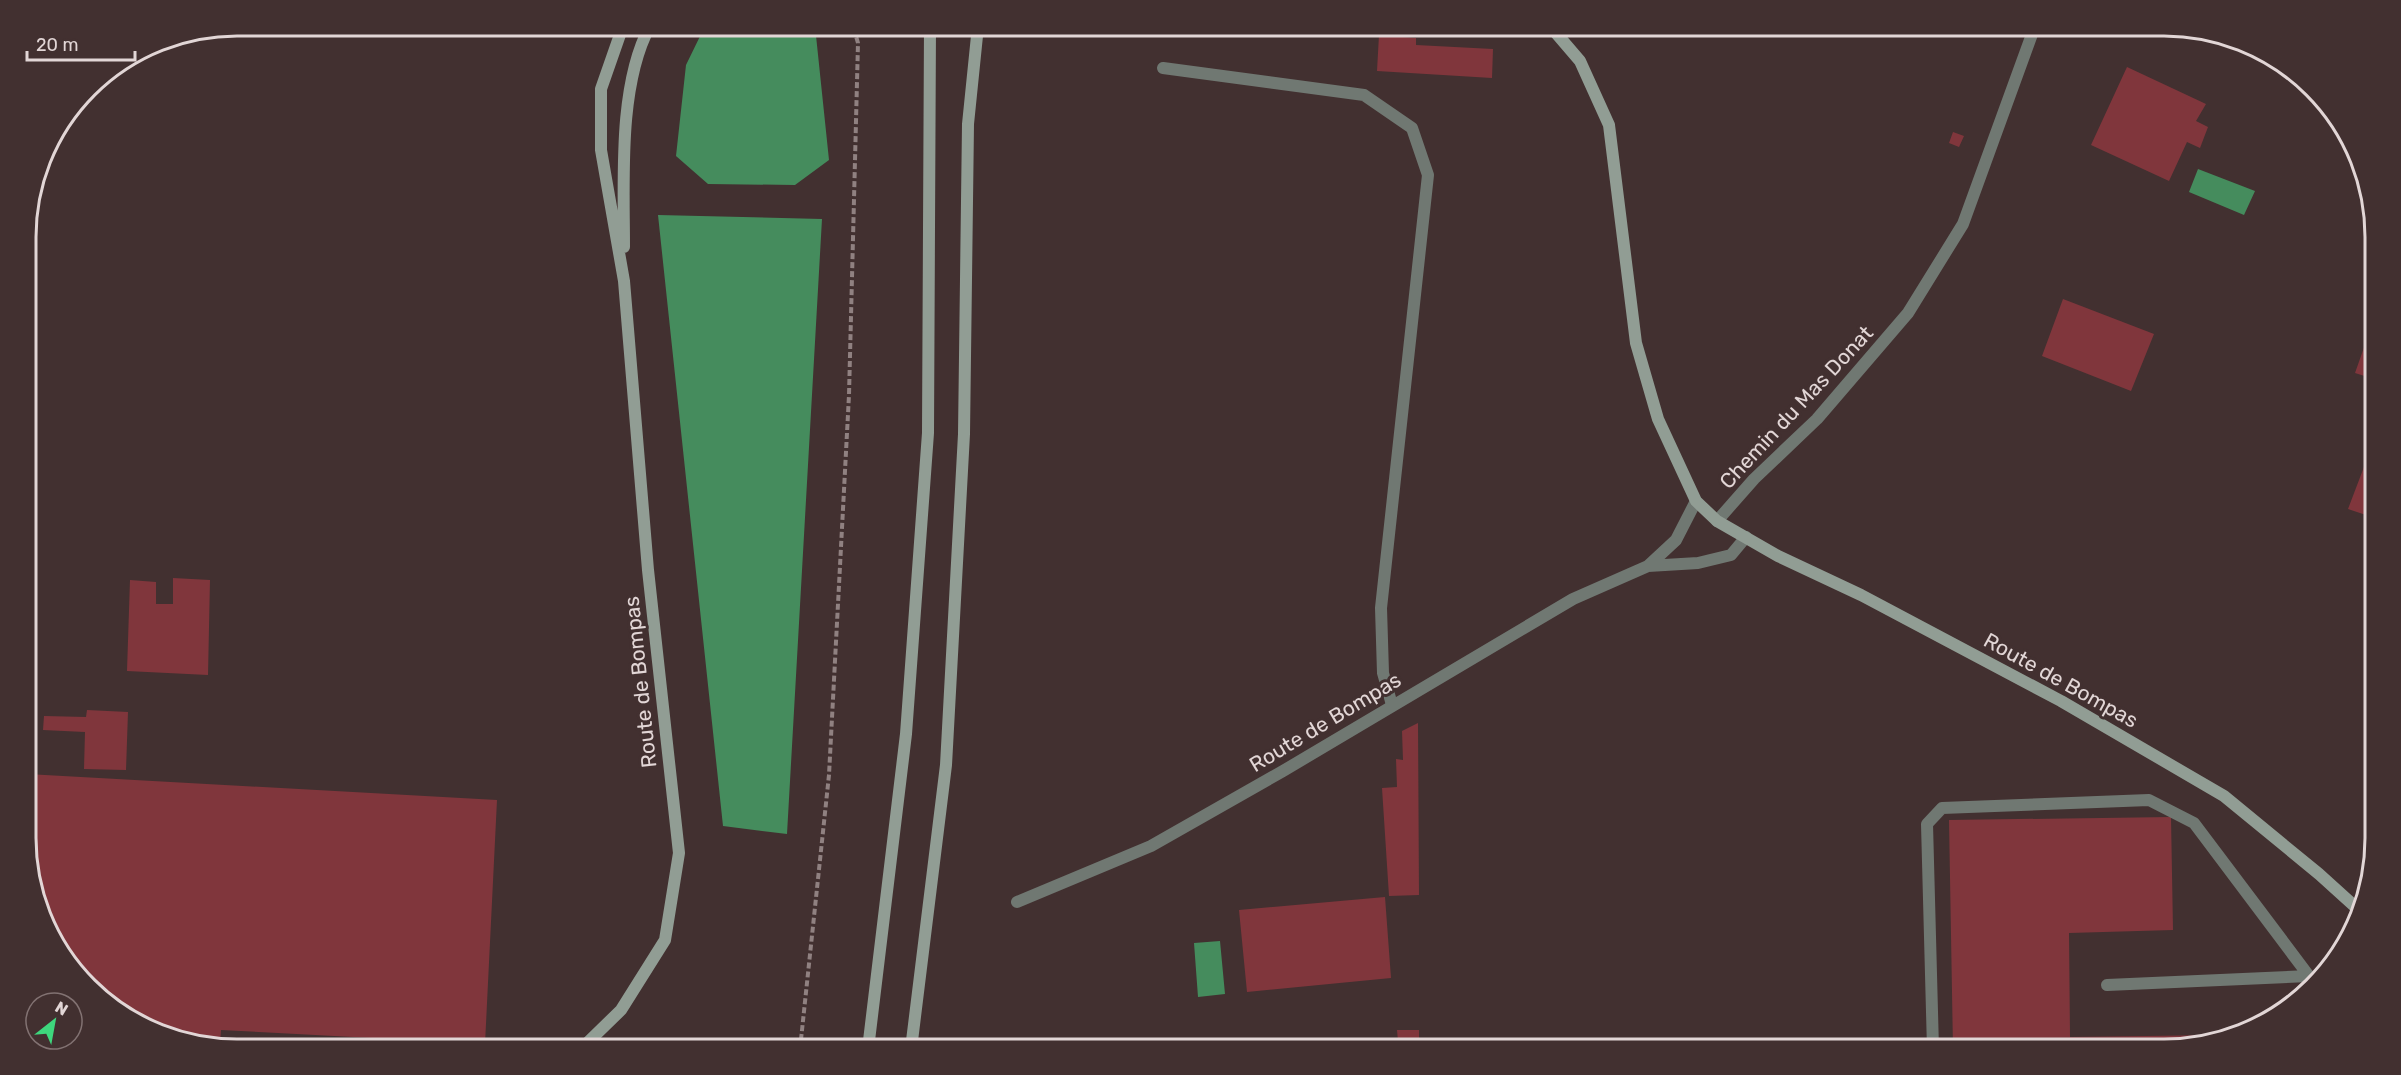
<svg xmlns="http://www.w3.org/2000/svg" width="2401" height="1075" font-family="Rubik,sans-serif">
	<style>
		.water { fill: #458c5d }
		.building { fill: #80363c }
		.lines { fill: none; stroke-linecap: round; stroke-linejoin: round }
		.path { stroke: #908181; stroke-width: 4; stroke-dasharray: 6 3; stroke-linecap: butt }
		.lane { stroke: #707872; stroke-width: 12 }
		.street { stroke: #707872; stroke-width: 12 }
		.secondary { stroke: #919d94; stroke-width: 12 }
		.labels { text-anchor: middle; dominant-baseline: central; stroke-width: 6; stroke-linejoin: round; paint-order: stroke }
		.street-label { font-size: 21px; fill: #e2d6d6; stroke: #423030 }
		.rim { fill: none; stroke: #e2d6d6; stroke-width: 3 }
	</style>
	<rect width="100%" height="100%" fill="#423030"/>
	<path class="water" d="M705,26H815L829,160L795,185L708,184L676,156L686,65Z
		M2198,169L2255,191L2244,215L2189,192Z
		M658,215L822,219L787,834L723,826Z
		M1220,941L1225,994L1198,997L1194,943Z"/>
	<path class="building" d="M1379,35L1416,38V45L1493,49L1492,78L1377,71Z
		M2127,67L2206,104L2196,121L2208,127L2200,148L2187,142L2169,181L2091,145Z
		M1953,132L1964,136L1959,147L1949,143Z
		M2063,299L2154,334L2131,391L2042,356Z
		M2374,319V379L2355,373Z
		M2367,459L2374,462L2375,518L2348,509Z
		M173,578L210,580L208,675L127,671L130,580L156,582V604H173Z
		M87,710L128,712L126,770L84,769L85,732L43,730L44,716L86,717Z
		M1418,723L1419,895L1389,896L1382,788L1397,787L1396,759L1403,760L1402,731Z
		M27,774L497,800L485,1044L221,1030L220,1046L156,1033L69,967L27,866Z
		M2171,817L2173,930L2069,933L2070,1037L2221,1035L2178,1049H1953L1949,820Z
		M1385,897L1391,978L1247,992L1239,910Z
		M1397,1030H1419V1039L1398,1041Z"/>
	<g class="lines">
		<path class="path" d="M800,1049L829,775L849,395L858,43L853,26"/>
		<path class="lane" d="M1163,68L1364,95L1412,128L1428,175L1381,608L1383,673L1392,705
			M2107,985L2309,976L2318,982
			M1933,1049L1927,824L1942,808L2149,800L2194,823L2309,976"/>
		<path class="street" d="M1717,521L1754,479L1817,419L1908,313L1963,224L2035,26
			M1648,566L1698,563L1731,555L1746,537
			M1017,902L1151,846L1283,771L1573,599L1648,566L1676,540L1696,501"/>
		<path class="secondary" d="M1550,26L1580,61L1609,125L1636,343L1658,419L1696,501L1717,521L1778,556L1861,595L2061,701L2224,796L2319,874L2361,912
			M624,247C624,180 618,85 650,26
			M581,1049L621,1010L665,940L679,853L648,570L624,281L601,150V89L623,26
			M868,1049L906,734L928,433L930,26
			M911,1049L946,765L964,434L968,124L978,26"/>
	</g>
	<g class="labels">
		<g class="street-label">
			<text transform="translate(1796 407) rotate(-47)">Chemin du Mas Donat</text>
			<text transform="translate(2061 680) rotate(29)">Route de Bompas</text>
			<text transform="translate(640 682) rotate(-96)">Route de Bompas</text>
			<text transform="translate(1325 722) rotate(-31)">Route de Bompas</text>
		</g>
	</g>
	<path d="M0 0H2401V1075H0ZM237 36H2164A201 201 0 0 1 2365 237V838A201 201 0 0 1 2164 1039H237A201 201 0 0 1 36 838V237A201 201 0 0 1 237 36Z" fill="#423030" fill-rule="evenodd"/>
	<path class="rim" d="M237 36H2164A201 201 0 0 1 2365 237V838A201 201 0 0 1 2164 1039H237A201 201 0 0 1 36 838V237A201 201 0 0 1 237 36Z"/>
	<g transform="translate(54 1021) rotate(31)"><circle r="28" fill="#423030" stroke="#827272" stroke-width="1.5"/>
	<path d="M0-4.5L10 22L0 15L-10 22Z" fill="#3ed77d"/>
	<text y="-9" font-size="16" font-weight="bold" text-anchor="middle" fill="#e2d6d6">N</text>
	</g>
	<path d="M27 51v9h108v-9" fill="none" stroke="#e2d6d6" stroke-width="3"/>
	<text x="36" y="51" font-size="18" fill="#e2d6d6" stroke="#423030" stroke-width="4.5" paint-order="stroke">20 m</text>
</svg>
